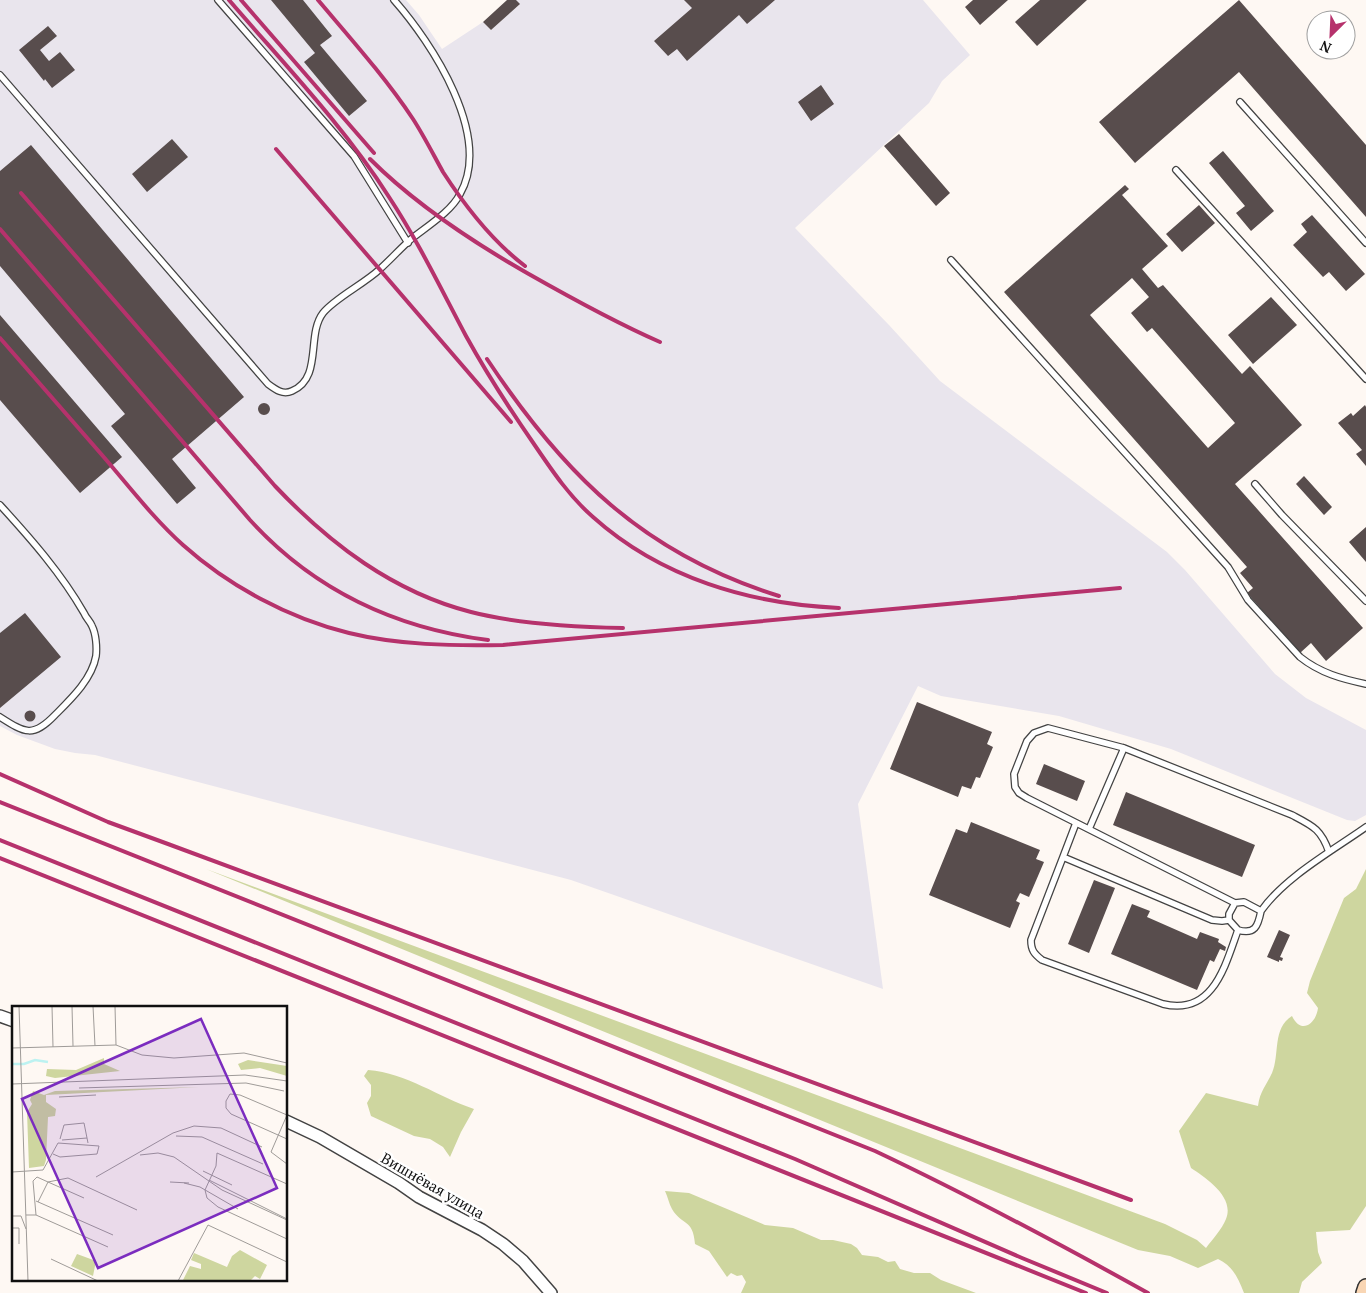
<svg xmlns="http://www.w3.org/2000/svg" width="1366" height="1293" font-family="'PT Serif',serif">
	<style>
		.industrial { fill: #e9e5ed }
		.forest { fill: #ced69f }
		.building { fill: #584d4d; fill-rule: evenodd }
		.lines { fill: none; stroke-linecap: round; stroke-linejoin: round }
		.service-casing { stroke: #434343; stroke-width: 8 }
		.minor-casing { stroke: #434343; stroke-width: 14 }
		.secondary-casing { stroke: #323232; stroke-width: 18 }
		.service { stroke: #fff; stroke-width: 5.5 }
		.minor { stroke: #fff; stroke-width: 11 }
		.secondary { stroke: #f9d6b4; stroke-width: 15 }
		.rail { stroke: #b6326c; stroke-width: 4 }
		.labels { text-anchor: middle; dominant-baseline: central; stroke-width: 5; stroke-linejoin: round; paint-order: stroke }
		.street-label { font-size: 15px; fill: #101010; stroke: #fff }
		.inset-river { fill: none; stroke: #bcf2f1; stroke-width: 2.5 }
		.inset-road { fill: none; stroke: #9f9b98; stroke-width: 1 }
		.view { fill: #7b2cbf; fill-opacity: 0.15; stroke: #7b2cbf; stroke-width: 2.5 }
		.inset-edge { fill: none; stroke: #101010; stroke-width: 2.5 }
	</style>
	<rect width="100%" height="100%" fill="#fef8f3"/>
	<path class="industrial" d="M0,0H406L419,15L442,49L483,22L491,30L519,5L516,0H923L970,55L942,81L929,103L795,228L889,325L940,381L1167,552L1185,570L1275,674L1306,698L1366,730V815L1355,821L1347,820L1171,749L1059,716L941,696L918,686L858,804L883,989L571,880L95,755L75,753L55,749L17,735L0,726Z"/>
	<path class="forest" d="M206,869L1165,1224L1197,1240L1206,1248C1212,1240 1222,1229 1226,1219C1235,1197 1206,1178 1191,1168L1179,1131L1206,1093L1258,1106C1260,1091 1266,1086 1272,1073C1280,1055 1272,1028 1292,1016C1301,1035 1316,1024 1318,1008L1307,993L1310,981L1344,898L1356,889L1366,869V1206L1350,1230L1316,1232L1318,1252L1322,1263L1302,1282L1299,1293H1244C1238,1278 1233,1266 1218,1259L1198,1268L1170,1256L1138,1250Z
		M368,1070C407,1073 438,1097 474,1109L461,1132L450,1157L443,1147L430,1139L414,1136L371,1116L367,1103L371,1096V1085L364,1076Z
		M665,1191L689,1193L765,1225L793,1228L821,1240H833L851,1244L857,1248L862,1255L878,1257L888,1262L895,1261L900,1269L914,1273H930L941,1280L976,1293H741L746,1282L742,1275L737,1276L731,1273L727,1277L709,1251L695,1244C693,1218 682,1226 672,1209C669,1204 668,1197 665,1191Z"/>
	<path class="building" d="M271,0H303L332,36L320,45L367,101L349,116L304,62L315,53Z
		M507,0H516L520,4L491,30L483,22Z
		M684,0H775L747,24L739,15L687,61L677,49L668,56L654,41L692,8Z
		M973,0H1008L980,25L965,7Z
		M1040,0H1087L1037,46L1015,22Z
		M1239,0L1366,145V217L1239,72L1135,163L1099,122Z
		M48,26L57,36L40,50L49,61L60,52L75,70L52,88L45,79L44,81L19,50Z
		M821,85L834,104L811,121L798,102Z
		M899,134L950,193L936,206L884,146Z
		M172,139L188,157L147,192L132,174Z
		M31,145L244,397L172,459L196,488L177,504L111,426L125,414L0,266V171Z
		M1223,151L1274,211L1251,231L1236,213L1245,206L1209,163Z
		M1125,185L1129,189L1122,195L1168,246L1142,269L1158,288L1163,285L1242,374L1250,366L1302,425L1235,484L1363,628L1326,661L1311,643L1300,653L1247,593L1253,588L1240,573L1247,567L1004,292ZM1132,278L1149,297L1131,313L1147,332L1152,328L1235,423L1208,448L1090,315Z
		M1199,205L1215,223L1182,252L1166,234Z
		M1312,215L1365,274L1346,291L1329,272L1323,277L1293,245L1307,232L1301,224Z
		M1271,297L1297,325L1253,364L1228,335Z
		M0,315L122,457L80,493L0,400Z
		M258 409a6 6 0 1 1 12 0a6 6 0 1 1-12 0Z
		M1365,405L1366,407V466L1356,454L1362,450L1338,423L1351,413L1353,416Z
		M1304,476L1332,507L1324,515L1296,484Z
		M1366,527V562L1349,542Z
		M25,613L61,657L0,708V633Z
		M917,702L992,732L987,744L993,747L980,778L976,777L971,789L962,786L958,797L890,769Z
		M24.5 716a5.5 5.5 0 1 1 11 0a5.5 5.5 0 1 1-11 0Z
		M1044,764L1085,781L1077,801L1036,784Z
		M1126,792L1255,845L1242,877L1113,825Z
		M971,822L1040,850L1036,859L1044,862L1029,897L1020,893L1016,901L1020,903L1010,928L929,895L956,829L967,833Z
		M1094,880L1115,888L1089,953L1068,944Z
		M1132,904L1150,911L1147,917L1197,939L1200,932L1219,939L1218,942L1226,947L1225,951L1220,949L1214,962L1210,960L1197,990L1111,954Z
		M1279,930L1290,935L1280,957L1283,958L1282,961L1279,960V962L1267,957Z"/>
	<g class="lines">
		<defs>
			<path id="service" d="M218,0L354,156L408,243
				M0,75L268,384C276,390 283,395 292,391C323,378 306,335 323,313C335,298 364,284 380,269C390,260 400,249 410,240C426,227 451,212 460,194C493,136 432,43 394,0
				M1240,102L1366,243
				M1176,170L1366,379
				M951,260L1228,567L1248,600L1300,657C1320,673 1342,679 1366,684
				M1255,484L1282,515L1366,601
				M0,505C31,539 61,573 84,613C86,618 90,621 92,626C96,634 97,647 96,656C92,679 71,699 55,715C33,738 25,733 0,717
				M1076,823L1063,857L1212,920L1222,921L1229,920
				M1089,829L1124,748
				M1329,852C1321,829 1313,826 1292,815L1124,748L1048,728L1034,733L1027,741L1014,774L1015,787L1019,793L1027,798L1235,903L1244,902L1261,911C1285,877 1332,851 1366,827
				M1063,857L1031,940C1031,950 1034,954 1042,960L1163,1004C1213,1016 1225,966 1238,930
				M1235,903L1229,914V920L1238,930C1255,935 1258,926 1261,911"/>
			<path id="minor" d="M0,1016L14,1021
				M286,1121L320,1137L399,1183L419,1197L482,1230L503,1244L523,1261L551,1293"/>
			<path id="secondary" d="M1364,1293L1366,1287"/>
		</defs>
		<use href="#service" class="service-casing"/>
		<use href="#minor" class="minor-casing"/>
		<use href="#secondary" class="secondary-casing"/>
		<use href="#service" class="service"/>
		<use href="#minor" class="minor"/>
		<use href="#secondary" class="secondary"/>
		<path class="rail" d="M229,0C284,64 343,125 389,197C418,241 441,289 466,336C487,374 511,411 536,447C553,472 570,497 593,517C661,578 750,604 839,608
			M241,0L374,153
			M318,0C351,39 385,77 413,119C424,136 433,154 443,172C465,206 492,241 525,266
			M276,149L511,422
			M370,159C416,205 471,241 527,273C571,298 614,322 660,342
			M21,193L275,486C330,544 393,592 471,612C517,624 576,627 623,628
			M0,229L250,520C313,589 395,628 488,640
			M0,338C34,377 68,416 102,455C128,485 153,518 183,545C229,586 288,618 349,633C398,645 452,646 503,645L1120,588
			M487,359C564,475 644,554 779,596
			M0,774L108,822L168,844L1131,1200
			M0,802L875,1151C968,1195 1058,1243 1148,1293
			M0,840L795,1159L1022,1258L1107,1293
			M0,858L1086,1293"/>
	</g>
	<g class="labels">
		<g class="street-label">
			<text transform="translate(433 1185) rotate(30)">Вишнёвая улица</text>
		</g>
	</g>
	<g transform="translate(12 1006)">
		<rect width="275" height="275" fill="#fef8f3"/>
		<path d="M92,52V58L108,65L43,72L34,70L35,63L64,64ZM236,54L275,60V70L248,62L229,64L226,58ZM187,81L34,89V96L44,103L43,110L36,111L34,154L32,160L17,162L15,106L20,98L18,94L21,85L32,89L43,85ZM228,244L255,259L248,273L243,270L238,275L171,274L178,260L189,263V258L179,254L182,247L215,261L220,250ZM65,248L84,255L81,270L59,260Z" fill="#ced69f"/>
		<path class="inset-river" d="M0,58H12L23,54L36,56"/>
		<path class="inset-road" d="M7,0L16,275M40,0L41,41M60,0L61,40M81,0L83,40M103,0L104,39M0,42L104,39L130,49L162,52L232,47L275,57M0,78L233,69L275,75M67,82L234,77L272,85M47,91L84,89M275,109L228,89L218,88L214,95V102L219,108L275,133M275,109L259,146L275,158M164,130L190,131L251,158M48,133L52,119L72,117L75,132M50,134L75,132L76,137M128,149L146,147L162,151L210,184L275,214M191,165L220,179M0,166L31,164L46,137L87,140L85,148L48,151L41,148M84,171L161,127L182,120L209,122L250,141M197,174L275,213M158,176L177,177M172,177L188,181L226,203M275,178L205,147L204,160L193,184L195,192L206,201L275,233M24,195L101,229M26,196L36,176L72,192M14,209H24L21,175L25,171L36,176L56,172L125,204M24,209L96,241M0,210H9L14,223M0,222H7V238M39,253L86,275M166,275L196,219L275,256"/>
		<path class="view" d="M189,13L265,182L86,262L10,93Z"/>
		<rect width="275" height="275" class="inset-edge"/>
	</g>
	<g transform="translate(1331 35) rotate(204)"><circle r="24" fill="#ffffff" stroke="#9f9f9f"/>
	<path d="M0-4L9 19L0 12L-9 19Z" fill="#b6326c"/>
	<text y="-8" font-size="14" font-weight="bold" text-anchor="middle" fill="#101010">N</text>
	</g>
</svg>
